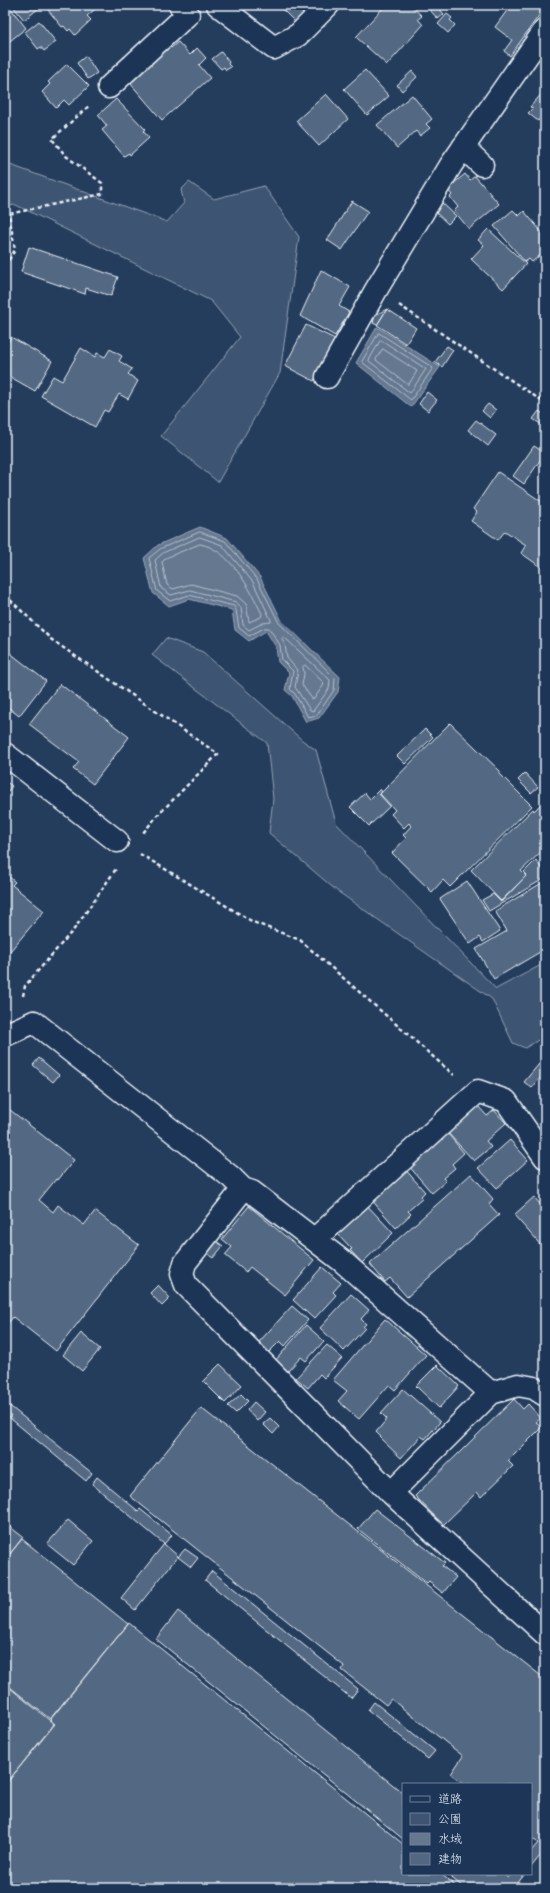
<svg xmlns="http://www.w3.org/2000/svg" width="550" height="1893" font-family="Pangolin,'Klee One',sans-serif">
	<style>
		.green { fill: #3e5472; stroke: #93a2b5 }
		.water { fill: #657890; stroke: #99a8ba }
		.lines { fill: none; stroke-linecap: round; stroke-linejoin: round }
		.shore { stroke: #b4c1ce; stroke-width: 1 }
		.building { fill: #536782; stroke: #e8f1f8 }
		.minor-casing { stroke: #e8f1f8; stroke-width: 25 }
		.path { stroke: #e8f1f8; stroke-width: 2.5; stroke-dasharray: 4 3; stroke-linecap: butt }
		.minor { stroke: #1d3557; stroke-width: 22 }
	</style>
	<rect width="100%" height="100%" fill="#253d5d"/>
	<filter id="ink" filterUnits="userSpaceOnUse"><feTurbulence type="fractalNoise" baseFrequency=".025" numOctaves="2"/><feDisplacementMap in="SourceGraphic" scale="8" xChannelSelector="R" yChannelSelector="G"/><feConvolveMatrix kernelMatrix="1 2 1 2 8 2 1 2 1" color-interpolation-filters="sRGB"/></filter>
	<g filter="url(#ink)">
		<path class="green" d="M5,163L167,222L184,203L181,190L189,182L214,199L264,186L299,237L280,373L218,482L161,436L240,337L211,301L16,205L5,206Z
			M166,638L203,652L302,740L316,750L336,823L496,989L545,963V1036L525,1048L513,1043L492,999L337,891L269,833L273,799L267,743L152,655Z"/>
		<path class="water" d="M377,327L440,367L411,407L356,363Z
			M200,527L227,538L260,577L282,621L340,677L338,692L319,718L306,722L292,696L285,690L289,673L278,662L276,647L266,631L249,641L235,630L232,610L189,599L169,606L153,593L144,558L158,545Z"/>
		<g class="lines">
			<path class="shore" d="M379,333L433,368L411,400L362,362Z
				M381,340L426,369L410,393L369,361Z
				M383,349L417,371L409,384H407L376,360Z
				M200,532L225,541L257,579L279,623L335,678L334,690L317,715L308,717L295,694L290,689L293,671L282,660L280,645L269,628H264L249,636L239,628L236,610L234,606L189,595L170,601L157,591L149,558L160,549Z
				M200,537L222,545L253,582L271,620V622L263,623L249,630L243,625L241,607L236,602L190,590L171,595L161,588L155,560L163,553Z
				M200,544C230,549 250,589 262,614L261,617L249,622L246,604L237,596L191,584L173,589L167,585L162,562L166,558Z
				M284,637L330,680L329,689L313,711L310,710L295,687L298,671L287,658L285,645L282,639Z
				M305,665L324,683L323,686L313,700L302,685L304,674L303,667Z"/>
		</g>
		<path class="building" d="M5,5H8L26,28L5,45Z
			M12,5H43L24,20Z
			M44,5H100L87,16L91,20L75,35L70,29L68,31L64,26L62,27Z
			M284,5H305L310,10L297,24L281,8Z
			M410,5L422,16L418,19L423,25L387,65L356,37L382,9L380,5Z
			M429,5H436L444,14L438,19L427,7Z
			M511,5H541L545,7L510,56L504,51L512,40L495,27Z
			M447,14L452,18L450,20L455,25L448,33L438,24Z
			M39,21L56,42L44,51L41,47L38,49L25,32Z
			M178,42L190,55L197,48L206,58L199,65L210,78L162,120L130,83L132,81L131,79L169,45L171,48Z
			M221,52L229,62L228,64L231,67L226,70L224,67L221,69L212,59Z
			M86,56L97,73L88,79L77,63Z
			M67,64L89,86L69,105L64,100L56,108L42,92L50,84L48,82Z
			M365,70L389,96L367,115L344,89Z
			M412,71L417,77L402,91L397,85Z
			M545,90V119L542,116L538,121L528,113L533,108L530,107Z
			M326,94L348,119L319,146L296,121Z
			M412,95L432,119L426,124L430,128L420,136L416,131L397,148L377,125Z
			M116,99L145,129L143,131L149,138L130,155L129,153L124,156L102,130L107,126L98,115Z
			M465,174L470,180L475,176L499,204L469,229L454,211L458,207L450,197L452,195L447,189Z
			M352,201L368,211L342,250L327,240Z
			M440,201L456,216L448,224L432,209Z
			M513,210L519,216L524,211L545,236V251L532,262L529,259L525,262L494,226Z
			M488,229L526,264L503,289L471,259L484,245L478,240Z
			M29,247L118,277L111,296L86,288L85,294L21,272Z
			M321,270L350,287L339,306L349,312L335,336L300,316Z
			M387,309L416,328L406,344L377,325Z
			M387,309L377,325L373,323L375,315Z
			M306,325L335,339L314,381L285,366Z
			M11,337L52,361L35,391L5,374V348Z
			M447,346L453,350L442,367L435,362Z
			M81,348L95,357L97,353L105,357L110,349L122,356L119,361L132,369L128,374L138,381L128,399L119,394L108,412L104,410L95,427L41,396L53,376L62,381Z
			M427,392L437,400L428,411L419,404Z
			M488,404L496,410L490,418L482,411Z
			M539,411L545,415V427L533,419Z
			M476,420L496,435L488,446L468,430Z
			M534,446L545,453L524,484L513,476Z
			M498,472L545,504V570L521,553L526,545L505,531L498,540L471,521L477,512L473,509Z
			M5,649L46,681L19,716L5,705Z
			M60,684L129,737L93,784L73,769L79,762L29,724Z
			M450,723L501,772L499,773L532,806L450,887L443,880L432,892L392,853L406,838L403,835L411,826L409,823L404,828L391,814L395,810L380,794Z
			M425,729L433,737L405,764L397,756Z
			M525,773L538,787L531,793L518,780Z
			M5,781L12,786L5,795Z
			M380,789L382,792L379,794L390,806L369,826L350,807L365,793L370,799Z
			M544,801L545,848L521,871L526,876L501,901L471,870L533,809L534,811Z
			M536,860L545,874V878L489,911L482,900L493,894L501,902L527,875L524,872Z
			M8,876L15,882L12,885L44,911L5,957V879Z
			M467,881L500,931L483,942L480,937L470,944L440,899Z
			M545,881V949L494,979L476,949L507,931L495,911Z
			M39,1058L59,1075L53,1082L33,1065Z
			M539,1064L545,1068V1072L532,1088L524,1082Z
			M477,1105L487,1116L494,1110L506,1123L486,1141L491,1147L474,1161L447,1132Z
			M5,1106L74,1160L58,1180L56,1179L39,1200L53,1212L58,1205L84,1225L95,1211L139,1245L56,1351L13,1317L5,1327Z
			M448,1134L464,1153L452,1164L455,1168L443,1178L446,1181L432,1193L408,1165L434,1143L436,1145Z
			M510,1140L528,1160L497,1188L478,1168Z
			M404,1168L425,1192L421,1196L423,1198L408,1211L411,1214L396,1228L370,1198Z
			M471,1174L493,1199L489,1204L499,1215L407,1297L390,1278L385,1282L370,1264Z
			M534,1197L540,1204L545,1199V1250L514,1215Z
			M364,1202L393,1233L362,1263L350,1250L352,1249L336,1232Z
			M249,1206L314,1260L285,1295L250,1267L246,1272L225,1255L232,1247L222,1239Z
			M216,1241L223,1246L213,1258L206,1252Z
			M322,1267L341,1283L333,1292L336,1295L314,1319L293,1300Z
			M158,1285L170,1298L162,1306L150,1293Z
			M351,1294L369,1310L361,1319L366,1324L363,1327L365,1328L344,1351L320,1328Z
			M292,1306L308,1320L285,1346L280,1341L268,1353L258,1343Z
			M385,1319L426,1355L395,1390L389,1385L359,1419L338,1401L347,1391L333,1380Z
			M306,1325L324,1341L306,1361L301,1357L287,1372L275,1361Z
			M81,1333L100,1349L82,1371L63,1355Z
			M327,1345L342,1358L324,1378L320,1374L308,1388L296,1378Z
			M220,1364L242,1385L225,1403L203,1381Z
			M437,1365L459,1386L439,1408L416,1386Z
			M403,1389L440,1422L425,1439L421,1436L401,1458L381,1439L382,1438L376,1432L387,1419L381,1413Z
			M241,1394L248,1401L236,1413L228,1406Z
			M5,1397L8,1400L6,1403L92,1473L86,1481L5,1414Z
			M514,1399L523,1409L528,1404L541,1418L536,1422L542,1427L508,1461L513,1466L481,1497L477,1492L443,1525L415,1496Z
			M254,1402L265,1412L257,1421L247,1410Z
			M201,1408L545,1679V1850L531,1867V1851L538,1843L531,1837V1784H464L451,1774L463,1756L391,1699L386,1705L342,1670L344,1666L130,1496Z
			M270,1418L279,1427L273,1434L263,1424Z
			M97,1477L138,1511L140,1509L172,1535L164,1544L92,1484Z
			M375,1509L445,1563L442,1566L456,1577L443,1593L429,1582L427,1584L358,1529Z
			M68,1520L93,1541L73,1565L47,1544Z
			M5,1523L23,1537L5,1560Z
			M22,1539L128,1624L50,1719L5,1683V1560Z
			M164,1544L178,1556L135,1610L121,1598Z
			M185,1549L198,1558L191,1567L178,1557Z
			M212,1571L358,1689L351,1698L205,1580Z
			M178,1611L403,1793V1839L156,1639Z
			M129,1623L403,1844V1874H441L458,1888H5V1785L55,1724L50,1720Z
			M5,1684L54,1724L5,1785Z
			M374,1702L435,1751L428,1759L368,1710Z
			M447,1874H503L508,1878L511,1874H525L516,1885L520,1888H464Z"/>
		<g class="lines">
			<defs>
				<path id="minor" d="M218,5L274,48L298,35L328,5
					M109,87L188,14L180,5
					M463,147L482,165
					M327,377L376,290L451,165L545,30
					M5,754L117,841
					M5,1035L34,1022L231,1177L243,1189L185,1263L182,1274L186,1285L391,1493L545,1634
					M243,1189L252,1192L342,1261L491,1393
					M315,1239L478,1091L506,1101L545,1157
					M391,1493L491,1393L518,1385L534,1388L545,1395"/>
			</defs>
			<use href="#minor" class="minor-casing"/>
			<path class="path" d="M5,266L15,250L9,214L102,194V183L66,156L52,139L90,105
				M399,305L545,403
				M5,595L52,640L218,754L157,816L143,833
				M140,854L253,922L300,940L454,1075
				M23,996L25,986L75,928L116,869"/>
			<use href="#minor" class="minor"/>
		</g>
	</g>
	<rect width="550" height="1893" fill="none" stroke="#1d3557" stroke-width="20"/>
	<rect x="10" y="10" width="530" height="1873" fill="none" stroke="#e8f1f8" stroke-width="1.5" filter="url(#ink)"/>
	<rect x="402" y="1783" width="130" height="92" fill="#1d3557" stroke="#6e8097"/>
	<rect x="410" y="1796" width="20" height="6" fill="#1d3557" stroke="#6e8097"/>
	<text x="438" y="1803" font-size="12" fill="#e8f1f8">道路</text>
	<rect x="410" y="1813" width="20" height="12" fill="#3e5472" stroke="#6e8097"/>
	<text x="438" y="1823" font-size="12" fill="#e8f1f8">公園</text>
	<rect x="410" y="1833" width="20" height="12" fill="#657890" stroke="#6e8097"/>
	<text x="438" y="1843" font-size="12" fill="#e8f1f8">水域</text>
	<rect x="410" y="1853" width="20" height="12" fill="#536782" stroke="#6e8097"/>
	<text x="438" y="1863" font-size="12" fill="#e8f1f8">建物</text>
</svg>
